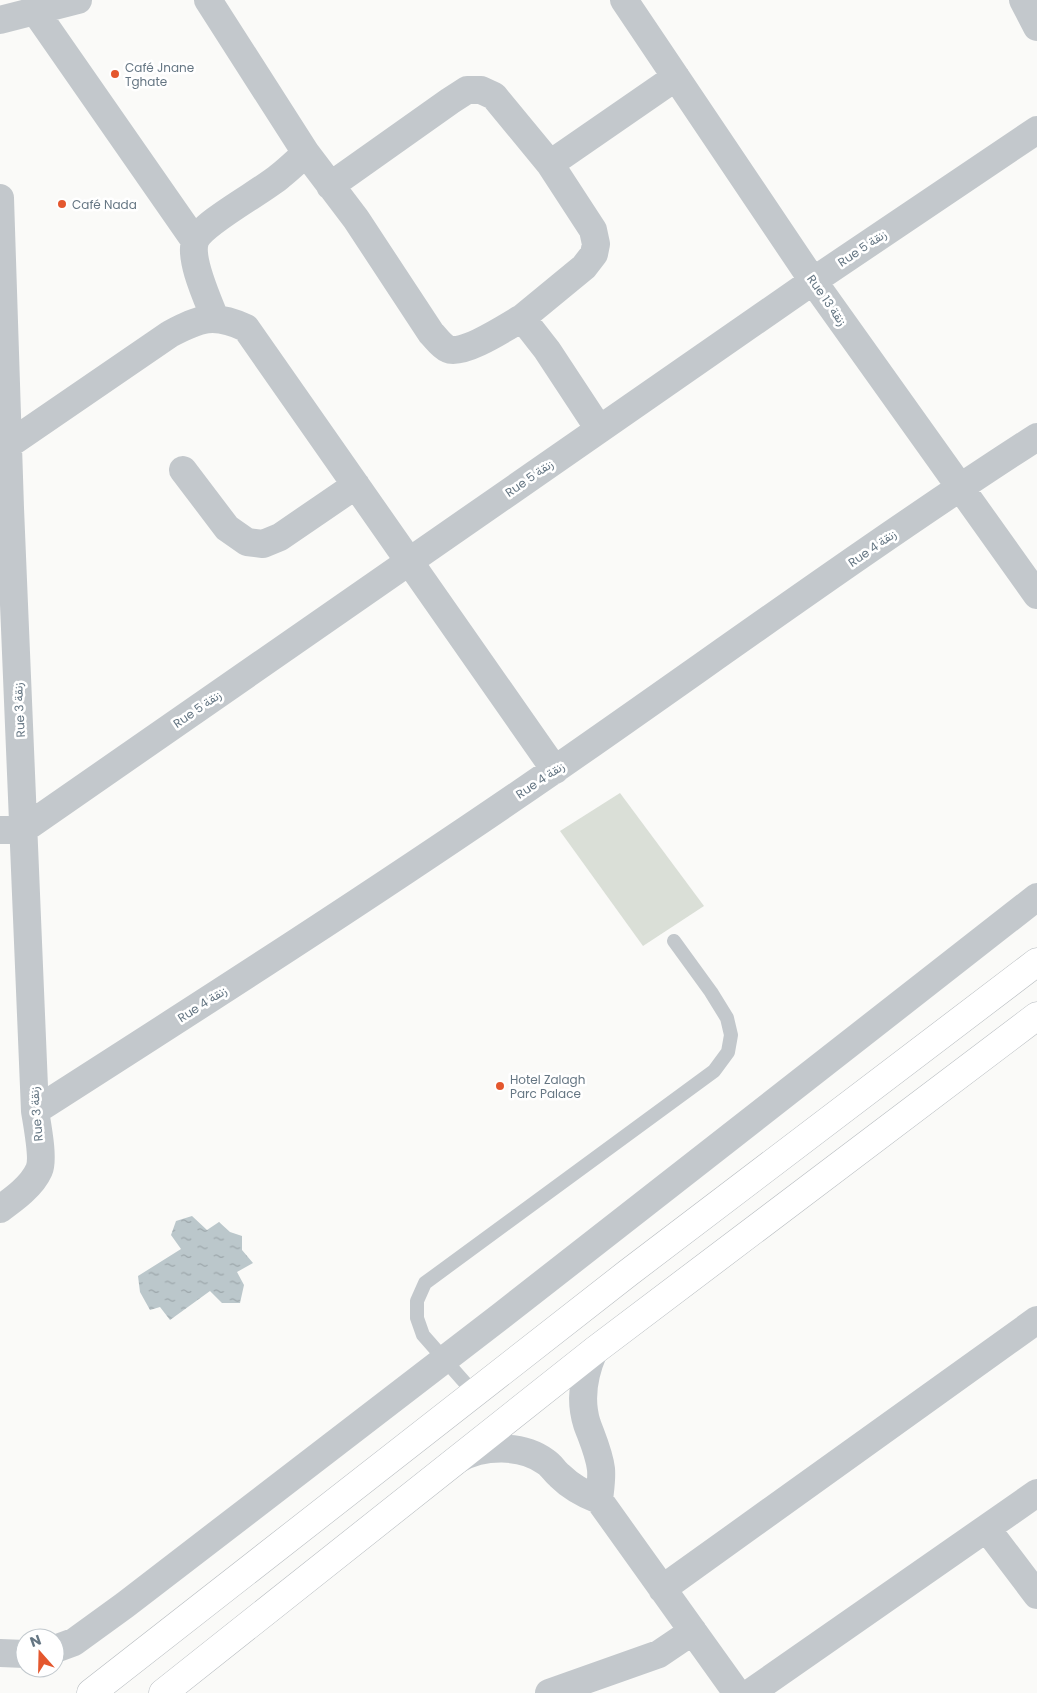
<svg xmlns="http://www.w3.org/2000/svg" width="1037" height="1693" font-family="Poppins,Vazirmatn,sans-serif">
	<style>
		.park { fill: #dadfd7 }
		.water { fill: url(#water-ripples) }
		.lines { fill: none; stroke-linecap: round; stroke-linejoin: round }
		.primary-casing { stroke: #b5babe; stroke-width: 29 }
		.service { stroke: #c3c8cc; stroke-width: 14 }
		.minor { stroke: #c3c8cc; stroke-width: 28 }
		.primary { stroke: #fff; stroke-width: 28 }
		.poi-dot { fill: #e4572e; stroke: #fff; stroke-width: 2 }
		.labels { text-anchor: middle; dominant-baseline: central; stroke-width: 5; stroke-linejoin: round; paint-order: stroke }
		.poi-label { font-size: 12px; fill: #657683; stroke: #fff; text-anchor: start }
		.street-label { font-size: 12px; fill: #657683; stroke: #fff }
	</style>
	<defs>
		<pattern id="water-ripples" width="26" height="14" patternUnits="userSpaceOnUse" patternTransform="scale(1.25)"><rect width="26" height="14" fill="#bbc7cb"/><path d="M2 4q2-2 4 0t4 0M15 11q2-2 4 0t4 0" fill="none" stroke="#9ca6aa"/></pattern>
	</defs>
	<rect width="100%" height="100%" fill="#fafaf8"/>
	<path class="park" d="M620,793L704,906L643,946L560,831Z"/>
	<path class="water" d="M192,1216L207,1230L219,1222L230,1232L242,1236V1250L253,1263L237,1272L244,1285L240,1303H222L210,1291L170,1320L160,1307L150,1310L140,1292L138,1276L181,1249L171,1235L176,1221Z"/>
	<g class="lines">
		<defs>
			<path id="primary" d="M91,1693L628,1273L1037,962
				M163,1693L594,1351L1037,1016"/>
		</defs>
		<use href="#primary" class="primary-casing"/>
		<path class="service" d="M474,1393L423,1335L417,1318V1301L425,1283L714,1071L728,1052L731,1035L727,1018L711,992L674,941"/>
		<path class="minor" d="M208,0L306,153
			M624,0L813,281L1037,595
			M1023,0L1037,27
			M35,11L195,241
			M0,20L78,0
			M550,164L676,77
			M330,186L450,101L467,90H481L494,96L550,164L593,230L596,244L594,254L584,267L522,318
			M0,198L10,508L35,1111C37,1124 44,1159 39,1170C32,1186 14,1199 0,1209
			M215,318C208,300 189,260 195,241C202,223 263,191 280,176C289,169 297,161 306,153L356,219L431,333C436,338 441,346 448,349C463,356 508,326 522,318L547,350L599,429
			M8,445L170,334C200,318 214,313 246,328L555,770
			M183,470L227,528L247,542L263,544L280,537L356,485
			M0,830L24,829L813,281L1037,130
			M35,1111C210,999 386,886 557,768C717,657 874,542 1037,437
			M594,1351C584,1374 579,1399 587,1424C592,1438 599,1453 601,1469C602,1479 600,1490 599,1500
			M457,1460C482,1445 522,1444 546,1462C551,1465 555,1472 560,1476C571,1487 584,1494 599,1500L737,1693
			M987,1529L1037,1595
			M662,1589L1037,1320
			M55,1649L74,1642L125,1605L501,1316L1037,897
			M0,1653L25,1654
			M549,1693L659,1654L693,1631
			M750,1693L1037,1493"/>
		<use href="#primary" class="primary"/>
	</g>
	<g class="poi-dot">
		<circle cx="115" cy="74" r="5"/>
		<circle cx="62" cy="204" r="5"/>
		<circle cx="500" cy="1086" r="5"/>
	</g>
	<g class="labels">
		<g class="poi-label">
			<text x="125" y="67">Café Jnane<tspan x="125" dy="14">Tghate</tspan></text>
			<text x="72" y="204">Café Nada</text>
			<text x="510" y="1079">Hotel Zalagh<tspan x="510" dy="14">Parc Palace</tspan></text>
		</g>
		<g class="street-label">
			<text transform="translate(862 248) rotate(-34)">Rue 5 زنقة</text>
			<text transform="translate(827 300) rotate(55)">Rue 13 زنقة</text>
			<text transform="translate(529 478) rotate(-35)">Rue 5 زنقة</text>
			<text transform="translate(872 548) rotate(-35)">Rue 4 زنقة</text>
			<text transform="translate(197 709) rotate(-35)">Rue 5 زنقة</text>
			<text transform="translate(19 710) rotate(-93)">Rue 3 زنقة</text>
			<text transform="translate(540 780) rotate(-34)">Rue 4 زنقة</text>
			<text transform="translate(202 1004) rotate(-33)">Rue 4 زنقة</text>
			<text transform="translate(36 1114) rotate(-95)">Rue 3 زنقة</text>
		</g>
	</g>
	<g transform="translate(40 1653) rotate(340)"><circle r="24" fill="#ffffff" stroke="#c1c8cd"/>
	<path d="M0-4L9 19L0 12L-9 19Z" fill="#e4572e"/>
	<text y="-8" font-size="14" font-weight="bold" text-anchor="middle" fill="#657683">N</text>
	</g>
</svg>
